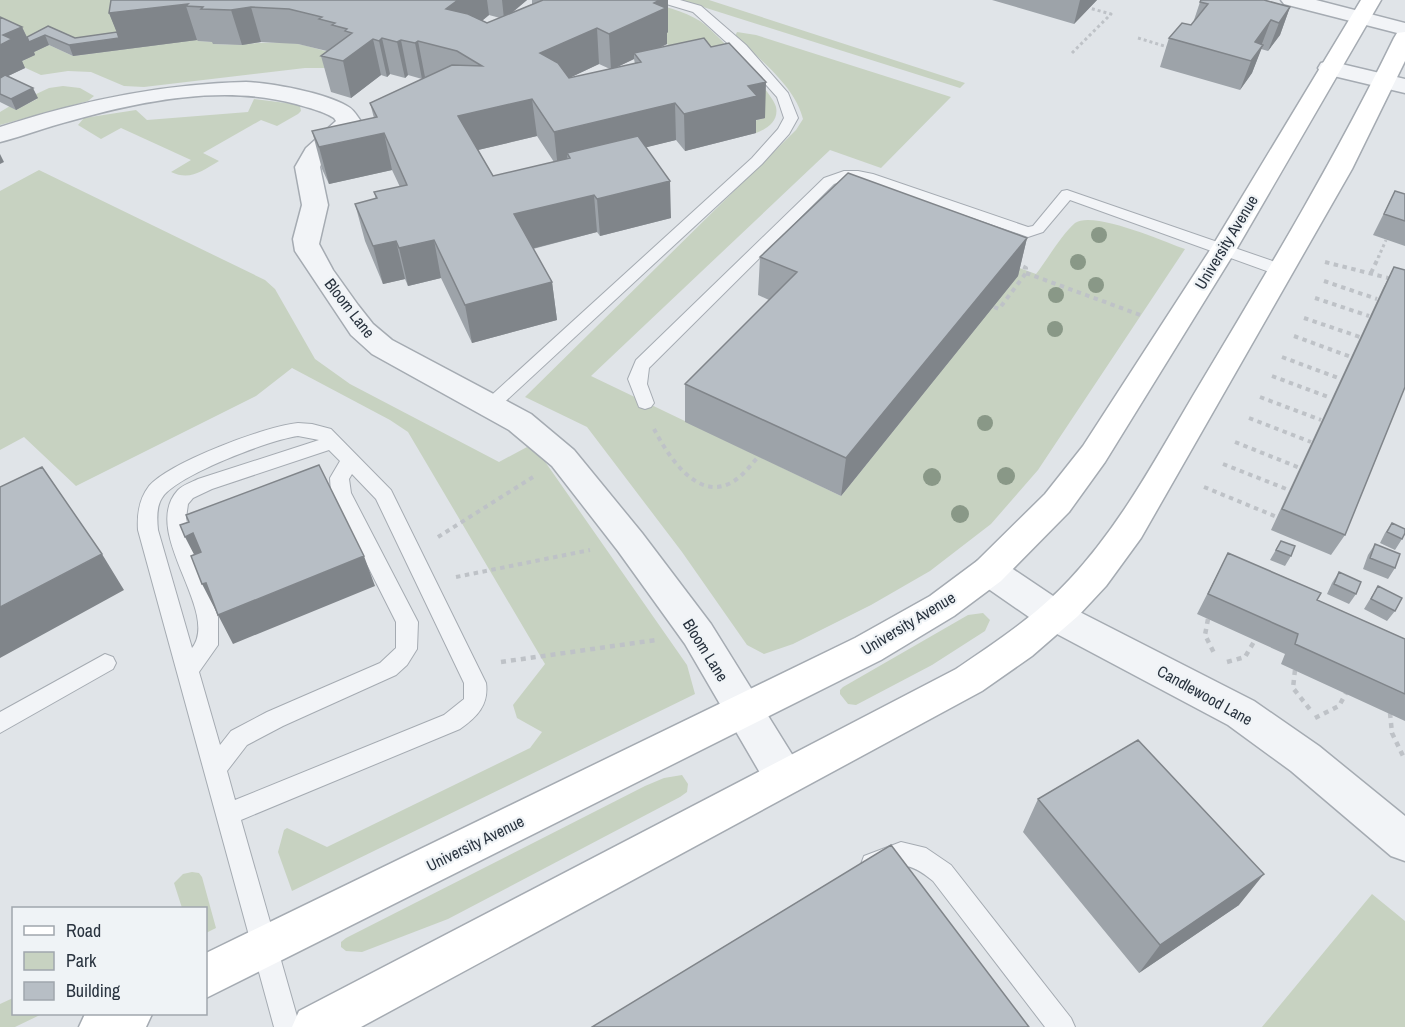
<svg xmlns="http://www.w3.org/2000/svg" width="1405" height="1027" font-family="'Archivo Narrow',sans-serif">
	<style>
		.green { fill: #c7d2c1 }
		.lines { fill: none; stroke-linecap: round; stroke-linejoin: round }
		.lane-casing { stroke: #a5abb2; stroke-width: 2 }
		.street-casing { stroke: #a5abb2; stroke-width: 3 }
		.secondary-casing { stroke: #a5abb2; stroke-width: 3 }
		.path-far2 { stroke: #bec2c7; stroke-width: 3; stroke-dasharray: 3 3; stroke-linecap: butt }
		.path-far1 { stroke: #bec2c7; stroke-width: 4; stroke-dasharray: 4.5 4.5; stroke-linecap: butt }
		.path { stroke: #bec2c7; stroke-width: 4.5; stroke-dasharray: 5 5; stroke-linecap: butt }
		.lane { fill: #f2f4f7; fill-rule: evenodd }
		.street { fill: #f2f4f7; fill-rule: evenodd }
		.secondary { fill: #fff; fill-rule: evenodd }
		.tree { fill: #899887 }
		.wall { fill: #9da3a9; fill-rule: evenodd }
		.shaded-wall { fill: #80858a }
		.building { fill: #b7bec5; stroke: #80858a; stroke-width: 1.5 }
		.labels { text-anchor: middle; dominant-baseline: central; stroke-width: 4.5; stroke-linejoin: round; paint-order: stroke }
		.street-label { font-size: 16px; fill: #29333f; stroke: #eff3f6 }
	</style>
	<rect width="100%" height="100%" fill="#e0e4e8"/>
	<path class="green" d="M0,0H127L122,42L0,39Z
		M644,0C662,6 684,11 700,21C713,29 774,94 776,107C779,121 767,129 756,133L747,123L764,118L667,44L655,38L668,31Z
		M681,0H709L965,83L960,88Z
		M737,32L756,35L951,97L881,168L830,150L591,376L841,496L1017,276L848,206L1036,274C1047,260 1062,234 1075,223C1093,210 1165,242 1185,249L1038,470L991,524L930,571L871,605L793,644L764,654L747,645L682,552L587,427L525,397L796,130L803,119C795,86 758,58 735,36Z
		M199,39L198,41L214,42L213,44C242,46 268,40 298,44C309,46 320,50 330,52L325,68H305L144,87L124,86L91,72L68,71L41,75L17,64L34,55L31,53L49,45L73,56Z
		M63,86L80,88L94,96L88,101L0,125V112L10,106L17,109L37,99L32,96L49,88Z
		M254,99L294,104L300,106L301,111L298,114L277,126L261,120L203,153L219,161C202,171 190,181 171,172L191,160L121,128L101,139L78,125L84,118L136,110L147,120L248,112Z
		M39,170L265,280L275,289L315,359L350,384L499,462L527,447L539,453L687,665L695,694L292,891L278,852L284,830L287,828L327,847L530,748L542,732L517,718L513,705L545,664L408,432L390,420L292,368L256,396L76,486L24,437L0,450V191Z
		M983,613L990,620L985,631L932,665L856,705L848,704L840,694V690L843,687L968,615Z
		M682,775L688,784L687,792L680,797L448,919L362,952L346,951L341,947V942L346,938L645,786L664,778Z
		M192,872L199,873L202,877L216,928L206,933V908H182L174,883L183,874Z
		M1372,894L1405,921V1027H1262Z
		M13,998L14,1014H42L15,1027H0V1004Z"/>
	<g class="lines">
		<defs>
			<path id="lane" d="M661,0H680L701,6L746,45L788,93L798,118L789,134L762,164L496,410L490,412L484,410L481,406L484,402L752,158L778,129L784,118L777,97L736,51L693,12L663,3Z
				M844,171H858L873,174L1028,227L1033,226L1062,191L1067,190L1287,266L1289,270L1287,274H1275L1070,200L1043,232L1028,237L863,180L848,179L834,184L649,368L647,384L654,403L651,407L645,409L639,407L628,379L636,360L824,178Z
				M298,423L312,424L331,429L391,490L486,683C489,705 477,717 460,729L241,820L300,1027H274L138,530C137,514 139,499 149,486C170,462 266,426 298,423ZM298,436L319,440L198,479C192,482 183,485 178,490C139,532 221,611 192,648L158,530C157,520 156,507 162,498C175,476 272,439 298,436ZM329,450L340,461L330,478L331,493L396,622V648L380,663L267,712L231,731L220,745L199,672L218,645V617L191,542L186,518L188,504L193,498L212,489ZM352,474L376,499L464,683V699L444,715L235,800L227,771L247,745L283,726L396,675L407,665L417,649L418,622L351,493L349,479Z
				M105,654L113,657L116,663L113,669L0,733V712Z
				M901,842L926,848L951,865L1071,1018L1075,1027H1045L933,881C907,860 902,864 873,876L864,872L861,864L864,856Z"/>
			<path id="street" d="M1281,0H1316L1405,23V35L1284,4Z
				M1329,61L1405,79V93L1321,73L1318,68L1321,63Z
				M246,82C272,83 325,93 347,106C353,109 356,114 360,120L357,125L324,157L320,167L328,205L319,244L333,270L358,305L373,324L392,340L531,414L574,450L642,533L711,624L798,764L804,777L798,790L784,795L770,790L685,644L618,551L552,466L509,430L372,354L351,335L295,251L293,239L302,205L295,167L306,148L336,121L334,118C323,111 309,108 296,104C223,84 141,101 70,121C46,127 24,136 0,142V127C80,101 161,84 246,82Z
				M989,557L1001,561L1068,606L1254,701L1319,746L1405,816V861L1391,856L1291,771L1228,725L1042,626L977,581L972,571L977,561Z"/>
			<path id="secondary" d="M1361,0H1381L1236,250L1105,462L1069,512L1001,581L954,616L881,660L206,998V953L855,638L930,596L977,561L1045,494L1083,446L1210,250Z
				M1405,32V61L1352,169L1141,538L1106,586L1078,616L1032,656L982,691L361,1027H292L299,1011L956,669C996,642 1037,615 1070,579C1125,520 1162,447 1203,379C1270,267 1337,155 1394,38L1397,33Z
				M85,1014H152L146,1027H79Z"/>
		</defs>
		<use href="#lane" class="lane-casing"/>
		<use href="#street" class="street-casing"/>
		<use href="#secondary" class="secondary-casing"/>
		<path class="path-far2" d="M1138,38L1171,48
			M1072,53L1111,14L1089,8
			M1378,258L1386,240"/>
		<path class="path-far1" d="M1325,262L1392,279
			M1026,273L1143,316
			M1371,273L1379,256
			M1324,281L1377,299
			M1315,298L1369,316
			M994,307L999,309L1026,273V268L1016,263
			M1304,318L1360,337
			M1294,336L1351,357
			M1282,357L1341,379
			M1272,376L1331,398
			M1260,397L1321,420
			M1249,418L1311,442
			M654,429C666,452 693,497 726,485C740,480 749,467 758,457
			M1235,442L1300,468
			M1223,464L1289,490
			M1204,487L1277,517
			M438,537L533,477
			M456,577L590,550"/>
		<path class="path" d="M1208,619L1205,635L1215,655
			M501,662L656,640
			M1227,662L1245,657L1255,640
			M1295,670L1293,688L1312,712
			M1390,713L1392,733L1405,760
			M1315,718L1339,706L1346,693"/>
		<use href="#lane" class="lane"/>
		<use href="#street" class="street"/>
		<use href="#secondary" class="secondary"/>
	</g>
	<g class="tree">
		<circle cx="1099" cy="235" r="8"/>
		<circle cx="1078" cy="262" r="8"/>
		<circle cx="1096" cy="285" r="8"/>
		<circle cx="1056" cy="295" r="8"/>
		<circle cx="1055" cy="329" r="8"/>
		<circle cx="985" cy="423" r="8"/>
		<circle cx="1006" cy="476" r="9"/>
		<circle cx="932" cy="477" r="9"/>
		<circle cx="960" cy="514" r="9"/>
	</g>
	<path class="wall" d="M111,0H527L512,13L532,4V0H668V32L667,33V44L659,48L765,118L756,120V133L685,151L676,140L646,147L671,218L600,236L597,232L533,249L552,282L557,320L472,343L441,278L408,286L405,279L383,284L365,241L355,204L376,199L374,192L400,187L392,170L329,184L322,169L312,131L374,118L370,103L422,79L408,75L405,78L390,74L387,77L381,75L351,98L331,92L321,56L327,51L298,44L261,42L242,45L213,44L212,42L198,41L197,40L73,56L49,45L34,52L35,55L22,61L25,68L8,76L38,98L16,110L0,102V17L22,27L27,37L48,26L75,38L117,32L109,13ZM489,15L500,18L487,23L482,21ZM634,59L635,64L615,68ZM599,64L610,69L569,78ZM537,136L554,162L493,176L478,150Z
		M992,0H1097L1074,24Z
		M1200,2L1290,7L1280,35L1268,51L1261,49L1252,73L1240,90L1160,67L1169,38L1191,25L1193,23Z
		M1395,191L1405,194V246L1373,235Z
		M1027,238L1018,276L841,496L685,422V384L769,300L758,295L760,257Z
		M1394,267L1345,535L1331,555L1271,530L1383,288Z
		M1392,523L1402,539L1395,550L1380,543L1385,533Z
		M1281,541L1291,556L1285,566L1270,560Z
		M1375,544L1395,568L1388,579L1363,569L1368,555Z
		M1228,553L1317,600L1405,639V721L1281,664L1285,654L1197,614Z
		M1339,572L1356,594L1349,604L1327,594L1332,583Z
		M1378,586L1395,611L1387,621L1364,609Z
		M1038,799L1239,905L1139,973L1023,832Z"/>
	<path class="shaded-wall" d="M458,0H487L489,15L452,45L446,9Z
		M502,0H527L504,19Z
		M660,0H668V32L667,33V44L638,58L634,53V59L611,70L609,34L654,3Z
		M1080,0H1097L1074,24Z
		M188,4L186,6L197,40L73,56L69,45L119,38L109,13Z
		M251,7L261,42L242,45L231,10Z
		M1290,7L1280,35L1268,51L1279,23Z
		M1271,20L1260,49L1263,45L1252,73L1240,90L1251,61L1255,42Z
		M22,27L29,42L45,35L49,45L34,52L35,55L22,61L25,68L6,77L0,91V45L3,35Z
		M597,28L599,64L544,90L540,53Z
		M382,38L390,74L387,77L379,41Z
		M373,39L381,75L351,98L343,61Z
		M401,40L408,75L405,78L397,42Z
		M418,41L425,77L422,79L415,43Z
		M766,82L765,118L756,120V133L685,151L684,114L748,86Z
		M33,88L38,98L16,110L11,99Z
		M532,99L537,136L465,153L458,116Z
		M675,103L676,140L571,166L570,158L567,153L568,166L558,169L554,132Z
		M384,133L392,170L329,184L319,147Z
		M0,154L4,162L0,164Z
		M670,181L671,218L600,236L597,199Z
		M594,195L597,232L519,252L514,214Z
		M1027,238L1018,276L841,496L846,458Z
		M434,240L441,278L408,286L399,248Z
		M396,241L405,279L383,284L373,246Z
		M552,282L557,320L472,343L465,305Z
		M193,533L208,563L200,566L185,537Z
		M102,554L124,590L0,658V607Z
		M364,556L375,586L233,644L218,615Z
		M206,583L217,613L202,584Z
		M1264,874L1239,905L1139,973L1160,945Z"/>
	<path class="building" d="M111,0H458L446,9L468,14L487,23L543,0H660L654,3L666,8L609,34L597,28L540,53L558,63L569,78L641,62L634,53L704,38L711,47L729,43L766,82L748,86L757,96L684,114L675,103L554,132L532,99L458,116L493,176L570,158L567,153L638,136L670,181L597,199L594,195L514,214L552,282L465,305L434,240L399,248L396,241L373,246L355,204L377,198L374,192L407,185L384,133L319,147L312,131L377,117L370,103L452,65L482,66L457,51L418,41L415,43L401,40L397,42L382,38L379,41L373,39L343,61L321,56L352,33L345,31L347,29L332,25L335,23L319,19L322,17L289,9L251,7L231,10L201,9L203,7L186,6L188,4L109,13Z
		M1201,0H1264L1290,7L1279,23L1271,20L1255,42L1263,45L1251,61L1169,38L1182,23L1191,25L1208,4L1200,2Z
		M0,17L22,27L3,35L12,39L0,45Z
		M48,26L75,38L117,32L119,38L69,45L45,35L29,42L27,37Z
		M5,75L33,88L11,99L0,94V78Z
		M848,173L1027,238L846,458L685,384L797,272L760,257Z
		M1395,191L1405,194V221L1384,214Z
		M1394,267L1405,270V387L1345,535L1282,509Z
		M319,465L364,556L218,615L206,583L202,584L191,556L201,552L193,533L185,537L180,525L189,522L186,515Z
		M42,467L102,554L0,607V487Z
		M1392,523L1405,529V533L1402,539L1387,532Z
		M1281,541L1295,546L1291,556L1276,550Z
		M1375,544L1400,554L1395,568L1370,558Z
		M1228,553L1321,593L1317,600L1405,639V694L1295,644L1298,634L1208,594Z
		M1339,572L1361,582L1356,594L1334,584Z
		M1378,586L1402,598L1395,611L1371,599Z
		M1138,740L1264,874L1160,945L1038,799Z
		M891,845L1029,1027H592Z"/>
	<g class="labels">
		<g class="street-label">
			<text transform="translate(1226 242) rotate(-59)">University Avenue</text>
			<text transform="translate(350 308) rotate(52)">Bloom Lane</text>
			<text transform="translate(908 623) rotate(-31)">University Avenue</text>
			<text transform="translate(706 650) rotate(58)">Bloom Lane</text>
			<text transform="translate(1205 695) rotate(29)">Candlewood Lane</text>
			<text transform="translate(475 843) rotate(-26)">University Avenue</text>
		</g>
	</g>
	<rect x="12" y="907" width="195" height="108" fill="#eff3f6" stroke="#a0a6ad" stroke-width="1.5"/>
	<rect x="24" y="926" width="30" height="9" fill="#ffffff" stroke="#a0a6ad" stroke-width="1.5"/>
	<text x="66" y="937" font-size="18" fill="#29333f">Road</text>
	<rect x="24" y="952" width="30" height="18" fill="#c7d2c1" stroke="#a0a6ad" stroke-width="1.5"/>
	<text x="66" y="967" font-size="18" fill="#29333f">Park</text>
	<rect x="24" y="982" width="30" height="18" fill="#b7bec5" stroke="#a0a6ad" stroke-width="1.5"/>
	<text x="66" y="997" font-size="18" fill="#29333f">Building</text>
</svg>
